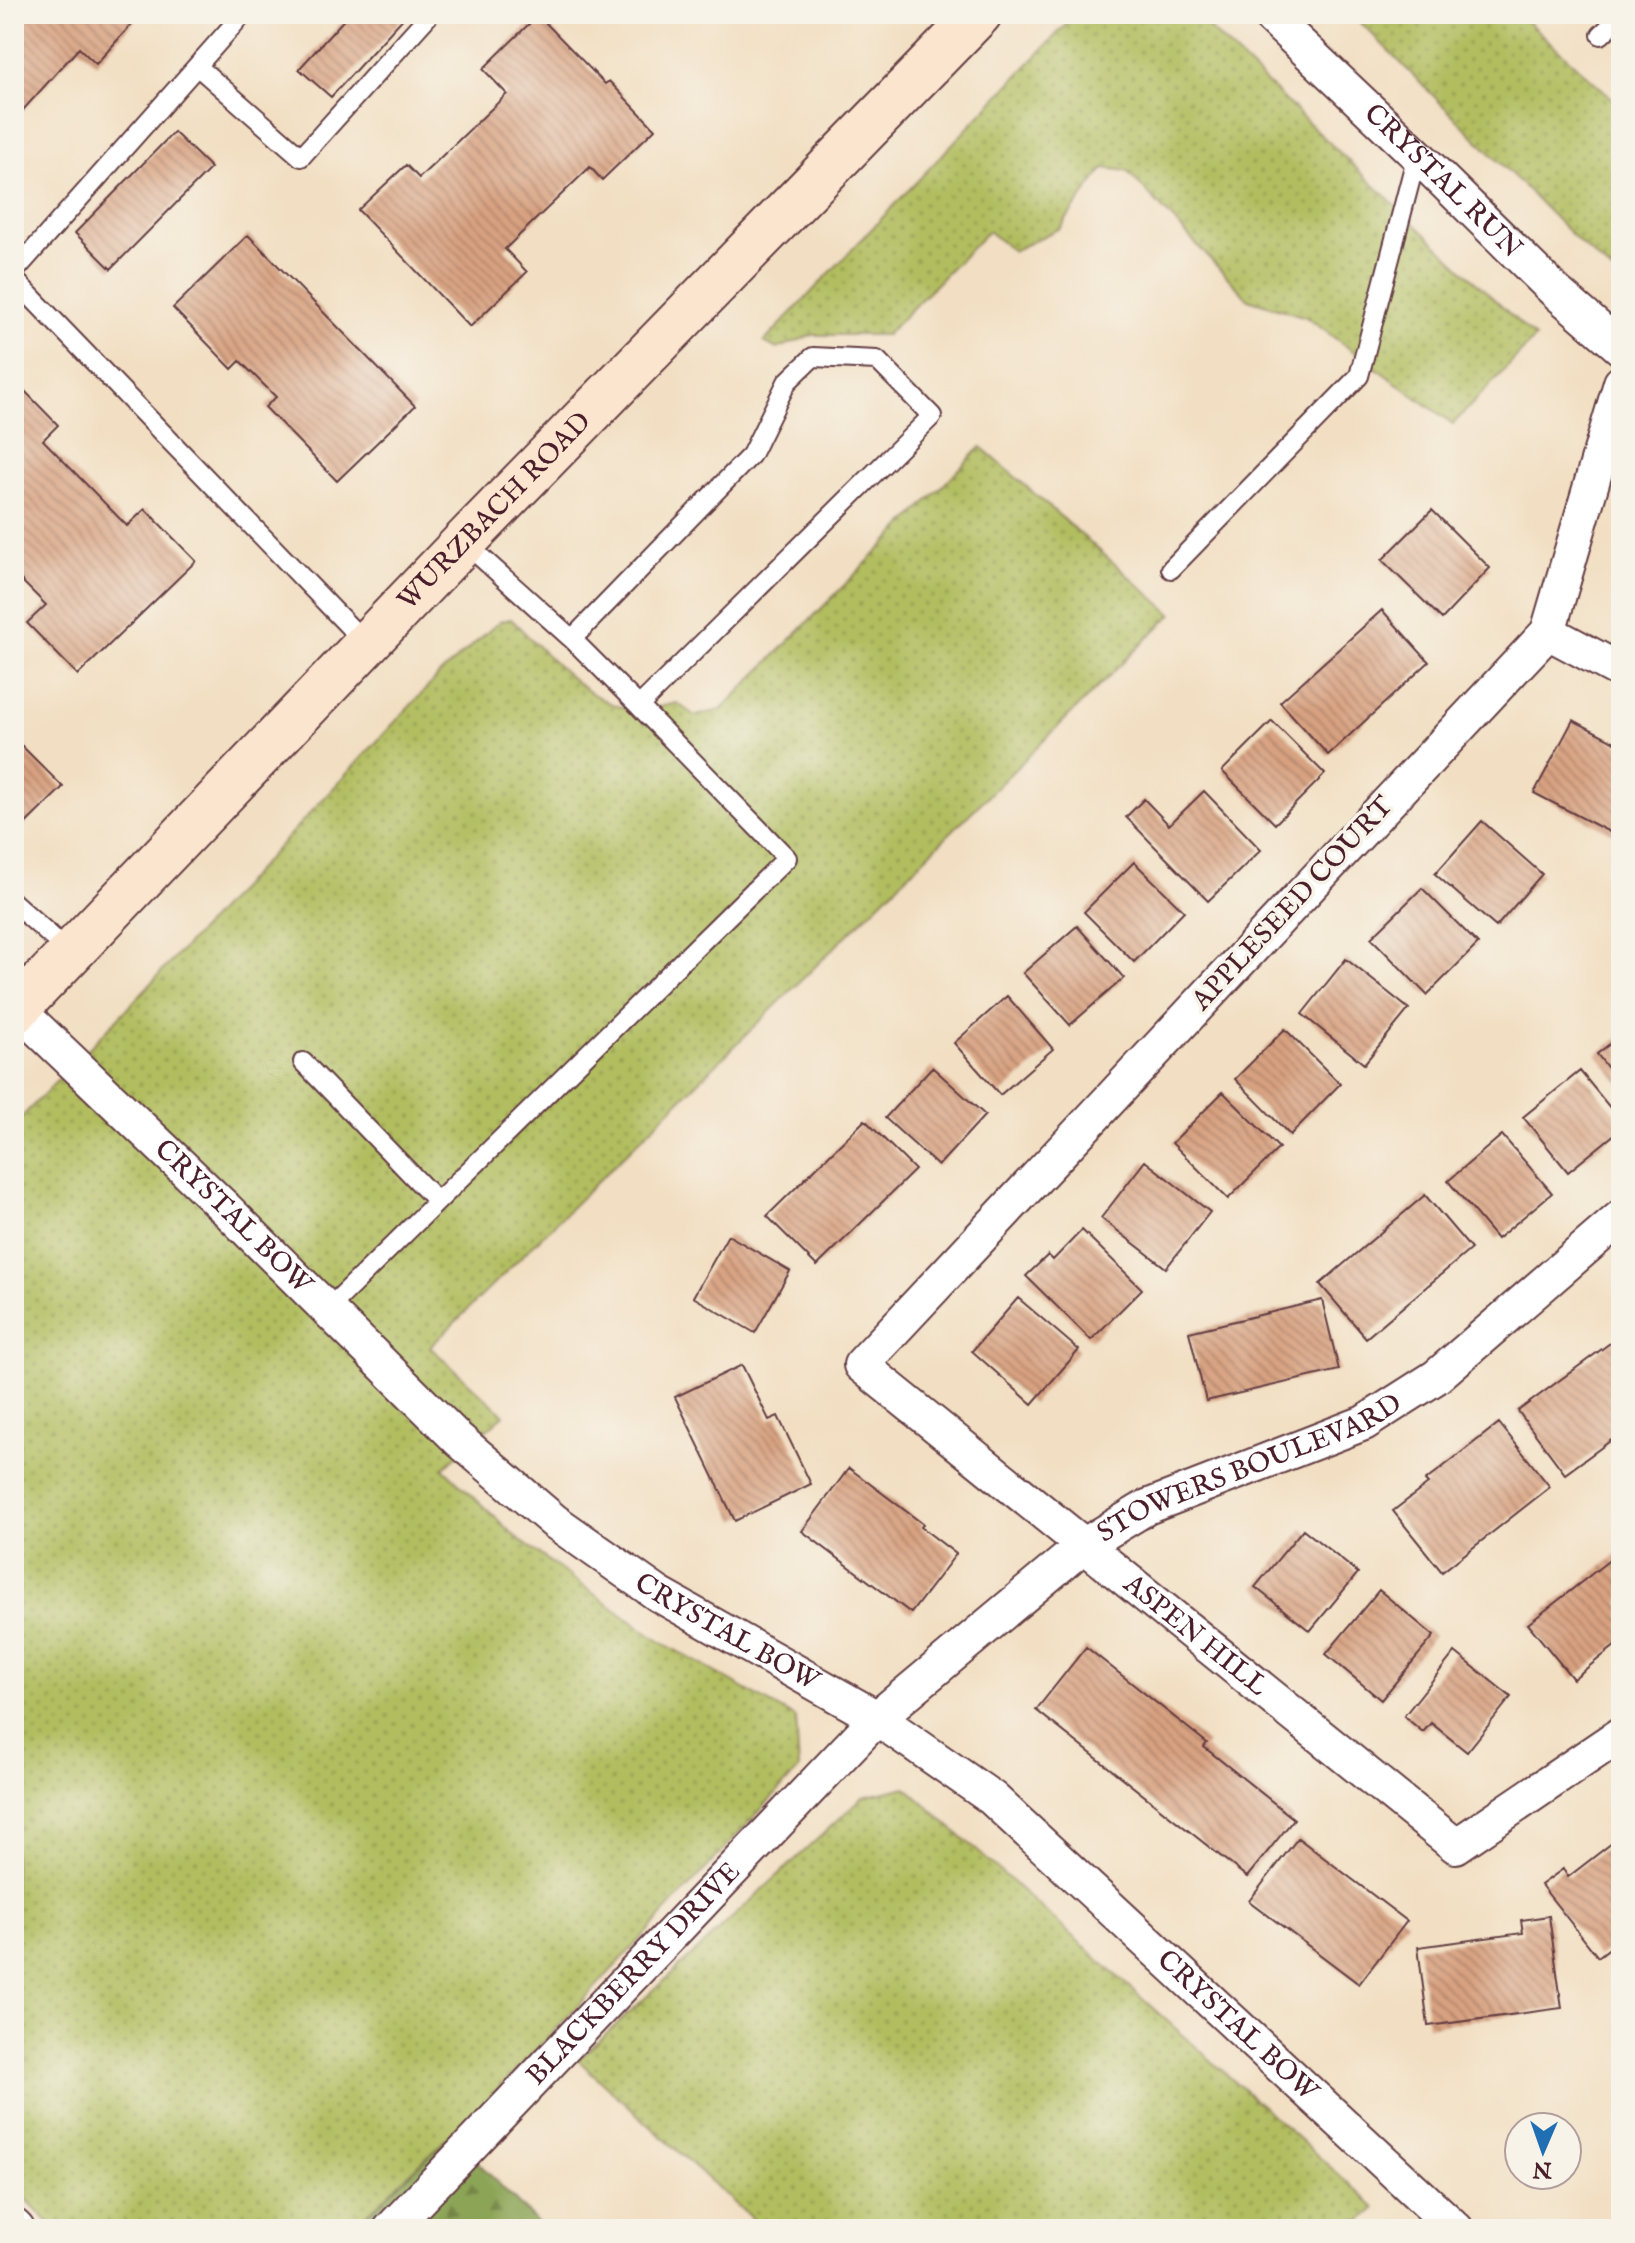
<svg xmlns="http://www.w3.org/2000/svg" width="1635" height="2243" font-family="'IM FELL English',serif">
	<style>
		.grass { fill: url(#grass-dots); stroke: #7e6e45; stroke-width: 2 }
		.forest { fill: url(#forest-firs); stroke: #6b6240; stroke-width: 2 }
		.building { fill: url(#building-back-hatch) }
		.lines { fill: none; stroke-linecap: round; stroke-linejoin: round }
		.lane-casing { stroke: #633c42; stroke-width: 22 }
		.street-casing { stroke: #633c42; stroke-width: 38 }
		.secondary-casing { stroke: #633c42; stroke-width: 48 }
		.lane { stroke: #fff; stroke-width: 18 }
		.street { stroke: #fff; stroke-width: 34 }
		.secondary { stroke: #fce5cf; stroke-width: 44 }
		.labels { text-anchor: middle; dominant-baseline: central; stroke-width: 7; stroke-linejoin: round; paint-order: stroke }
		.street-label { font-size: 28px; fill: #4a1f2b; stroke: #f7f3e8 }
	</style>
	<defs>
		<pattern id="grass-dots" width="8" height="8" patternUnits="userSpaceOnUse" patternTransform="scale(2)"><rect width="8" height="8" fill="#b1bd5f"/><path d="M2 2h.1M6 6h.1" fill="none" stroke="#92994f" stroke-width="1.8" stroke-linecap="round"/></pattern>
		<pattern id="forest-firs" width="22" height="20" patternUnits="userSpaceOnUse" patternTransform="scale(2)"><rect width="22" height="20" fill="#8ca456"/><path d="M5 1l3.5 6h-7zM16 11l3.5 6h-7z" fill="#748547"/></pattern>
		<pattern id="building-back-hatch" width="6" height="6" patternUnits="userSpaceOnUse" patternTransform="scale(2)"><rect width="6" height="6" fill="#d8a281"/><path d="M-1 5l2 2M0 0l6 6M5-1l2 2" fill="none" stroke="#b1836a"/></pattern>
	</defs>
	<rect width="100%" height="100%" fill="#f7f3e8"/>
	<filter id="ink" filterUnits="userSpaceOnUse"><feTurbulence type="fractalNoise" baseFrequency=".0125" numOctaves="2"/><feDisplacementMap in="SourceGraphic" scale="16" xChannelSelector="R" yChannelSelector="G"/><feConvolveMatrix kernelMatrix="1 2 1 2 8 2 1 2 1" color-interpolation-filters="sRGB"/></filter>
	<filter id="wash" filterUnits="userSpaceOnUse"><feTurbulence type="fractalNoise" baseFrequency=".006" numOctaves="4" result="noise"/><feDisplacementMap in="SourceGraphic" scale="32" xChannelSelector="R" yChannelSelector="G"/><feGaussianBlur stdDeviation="1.8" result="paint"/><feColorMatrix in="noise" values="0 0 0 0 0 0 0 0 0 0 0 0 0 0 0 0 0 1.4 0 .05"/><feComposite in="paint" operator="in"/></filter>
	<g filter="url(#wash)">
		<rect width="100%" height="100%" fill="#f2dfc3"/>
		<path class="grass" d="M1076,14H1194L1535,338L1453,424L1306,317L1248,299L1127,171L1104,168L1060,228L1013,251L988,231L886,335H812L777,349L764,342Z
			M1352,14H1519L1621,106V280L1580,243Z
			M981,447L1172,614L430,1347L504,1415L443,1468L517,1538L656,1639L796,1718L799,1769L518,2070L352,2229H55L14,2186V1125L124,1012L440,674L500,621L511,619C541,648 580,696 621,707C639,712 659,707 677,703L695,716L721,710Z
			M906,1787L1376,2208L1351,2229H763L578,2060L863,1797Z"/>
		<path class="forest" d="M451,2135L543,2229H352Z"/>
		<g id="blocks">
			<path class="building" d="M14,14H141L96,64L79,48L14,120Z
				M349,14H407L331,97L299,69Z
				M538,15L605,84L609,81L655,129L602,180L590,167L505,249L527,272L470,327L358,210L406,165L419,178L507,94L483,69Z
				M174,132L211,168L111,269L75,233Z
				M248,235L415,406L337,481L265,407L276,397L240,361L232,369L173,308Z
				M14,380L58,425L43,440L127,526L145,509L196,561L78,675L27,623L46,605L14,573Z
				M1432,510L1490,568L1442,619L1382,560Z
				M1382,610L1429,662L1328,755L1280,702Z
				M1573,720L1621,745V838L1534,793Z
				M1272,721L1325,774L1275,824L1222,771Z
				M14,738L63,787L14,835Z
				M1204,791L1261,850L1208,901L1126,817L1144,799L1169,825Z
				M1482,821L1542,874L1496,927L1435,874Z
				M1134,862L1184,911L1134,962L1084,912Z
				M1422,888L1478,944L1427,995L1371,938Z
				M1077,926L1124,978L1070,1025L1023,973Z
				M1346,959L1409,1009L1364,1064L1302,1014Z
				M1007,996L1053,1049L1000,1095L954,1043Z
				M1285,1029L1340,1084L1290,1135L1235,1079Z
				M1621,1035V1085L1597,1054Z
				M932,1067L985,1115L938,1166L885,1118Z
				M1580,1071L1621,1121V1129L1568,1172L1523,1117Z
				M1223,1092L1279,1148L1228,1199L1172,1143Z
				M865,1120L915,1170L817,1266L767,1216Z
				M1502,1135L1552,1193L1497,1239L1448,1181Z
				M1145,1161L1210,1212L1166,1268L1101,1218Z
				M1425,1195L1471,1249L1366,1338L1320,1284Z
				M1082,1230L1142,1289L1091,1340L1026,1276L1048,1255L1053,1260Z
				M728,1235L790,1271L755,1333L693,1297Z
				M1018,1298L1079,1350L1032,1404L972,1351Z
				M1322,1300L1339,1370L1206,1401L1189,1332Z
				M1621,1335V1433L1565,1474L1518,1411Z
				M742,1365L769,1420L778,1416L811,1484L735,1521L675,1397Z
				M1499,1423L1550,1487L1442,1572L1393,1511L1428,1484L1425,1481Z
				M849,1468L923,1524L921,1527L956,1554L911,1613L802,1531Z
				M1303,1529L1358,1573L1310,1631L1255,1587Z
				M1621,1551V1641L1573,1679L1528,1624Z
				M1379,1590L1434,1636L1381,1700L1326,1654Z
				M1086,1647L1207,1743L1204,1747L1294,1819L1247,1877L1036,1710Z
				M1455,1652L1511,1697L1467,1752L1431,1723L1423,1732L1404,1716Z
				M1621,1836V1939L1598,1957L1541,1885L1563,1869L1568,1877Z
				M1298,1838L1407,1921L1359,1984L1249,1901Z
				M1549,1916L1562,2008L1428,2026L1418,1947L1523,1933L1521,1920Z"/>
		</g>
	</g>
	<g filter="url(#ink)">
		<use href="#blocks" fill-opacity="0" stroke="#633c42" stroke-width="2"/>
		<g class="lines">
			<defs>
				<path id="lane" d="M1601,35L1621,16
					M197,66L243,14
					M14,272L197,66L301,157L430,14
					M14,279L367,645
					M464,542L572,639L639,706L932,416L877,360L813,357L787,382L751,455L572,639
					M1171,569L1359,376L1417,155
					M14,903L70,953
					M303,1062L437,1201
					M327,1310L787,858L639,706"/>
				<g id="street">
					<path id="s1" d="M1268,14L1417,155L1554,290L1621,348"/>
					<path id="s2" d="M1621,383L1548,632L861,1365L1456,1846L1621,1734"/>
					<path d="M1548,632L1621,671"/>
					<path id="s3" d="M17,1009L222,1205L458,1439L554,1521L658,1594L877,1718L992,1798L1456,2229"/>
					<path d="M14,2226L17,2229"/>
					<path id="s4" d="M391,2229L877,1718L1083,1546L1147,1507L1364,1423L1436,1377L1621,1217"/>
				</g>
				<g id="secondary">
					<path id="s5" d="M14,1012L464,542L979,14"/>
				</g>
			</defs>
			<use href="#lane" class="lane-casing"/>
			<use href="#street" class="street-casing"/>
			<use href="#secondary" class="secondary-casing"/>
			<use href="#lane" class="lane"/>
			<use href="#street" class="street"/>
			<use href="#secondary" class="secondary"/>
		</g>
	</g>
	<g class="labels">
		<g class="street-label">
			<text stroke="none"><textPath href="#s1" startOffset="242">CRYSTAL RUN</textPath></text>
			<text stroke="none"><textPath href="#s5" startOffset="694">WURZBACH ROAD</textPath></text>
			<text transform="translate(1293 904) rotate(-47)">APPLESEED COURT</text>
			<text stroke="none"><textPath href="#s3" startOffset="300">CRYSTAL BOW</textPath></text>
			<text stroke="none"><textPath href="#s4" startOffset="1158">STOWERS BOULEVARD</textPath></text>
			<text stroke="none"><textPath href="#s3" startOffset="948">CRYSTAL BOW</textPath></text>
			<text stroke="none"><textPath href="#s2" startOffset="1694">ASPEN HILL</textPath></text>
			<text stroke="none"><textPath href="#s4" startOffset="352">BLACKBERRY DRIVE</textPath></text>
			<text stroke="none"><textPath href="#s3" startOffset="1596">CRYSTAL BOW</textPath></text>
		</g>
	</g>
	<rect width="1635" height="2243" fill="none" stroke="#f7f3e8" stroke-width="48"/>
	<g transform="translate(1543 2151) rotate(182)"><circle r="38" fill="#f7f3e8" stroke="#b29e9c" stroke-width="2"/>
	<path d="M0-6L14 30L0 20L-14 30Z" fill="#1f6fb2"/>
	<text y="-12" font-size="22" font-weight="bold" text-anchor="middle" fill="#4a1f2b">N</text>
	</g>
</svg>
